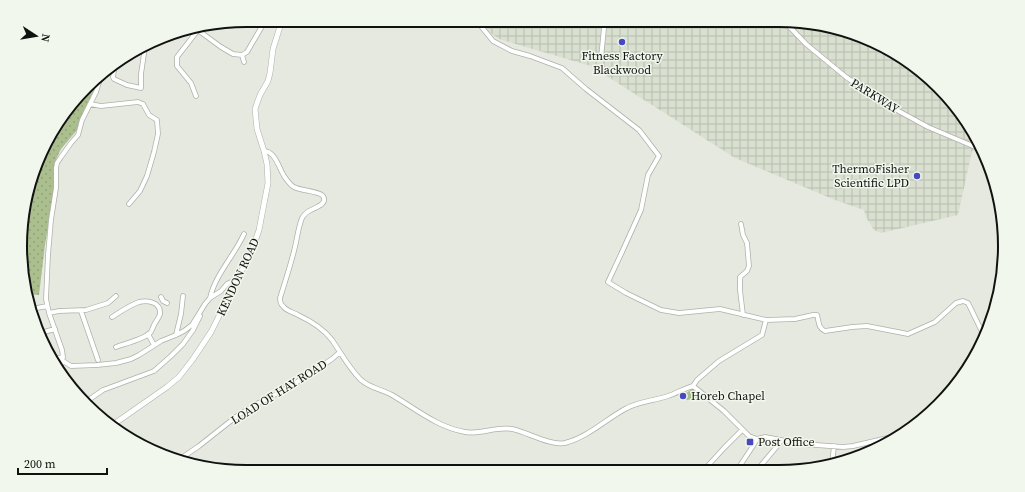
<svg xmlns="http://www.w3.org/2000/svg" width="1025" height="492" font-family="'Source Serif 4',serif">
	<style>
		.industrial { fill: url(#industrial-grid) }
		.grass { fill: url(#grass-dots) }
		.cemetery { fill: url(#cemetery-stones) }
		.lines { fill: none; stroke-linecap: round; stroke-linejoin: round }
		.minor-casing { stroke: #aeb1a9; stroke-width: 5.5 }
		.major-casing { stroke: #aeb1a9; stroke-width: 6 }
		.minor { stroke: #fff; stroke-width: 4 }
		.major { stroke: #fff; stroke-width: 5 }
		.poi-dot { fill: #474abf; stroke: #f2f7ed; stroke-width: 1.5 }
		.labels { text-anchor: middle; dominant-baseline: central; stroke-width: 3; stroke-linejoin: round; paint-order: stroke }
		.poi-label { font-size: 12px; fill: #10120f; stroke: #f2f7ed; text-anchor: start }
		.street-label { font-size: 12px; fill: #10120f; stroke: #f2f7ed }
		.rim { fill: none; stroke: #10120f; stroke-width: 2 }
	</style>
	<defs>
		<pattern id="industrial-grid" width="8" height="8" patternUnits="userSpaceOnUse"><rect width="8" height="8" fill="#d9e0d0"/><path d="M0 4h8M4 0v8" fill="none" stroke="#b9bfb1"/></pattern>
		<pattern id="grass-dots" width="8" height="8" patternUnits="userSpaceOnUse"><rect width="8" height="8" fill="#aabf8d"/><path d="M2 2h.1M6 6h.1" fill="none" stroke="#91a378" stroke-width="1.8" stroke-linecap="round"/></pattern>
		<pattern id="cemetery-stones" width="16" height="16" patternUnits="userSpaceOnUse"><rect width="16" height="16" fill="#aabf8d"/><path d="M2 7V4a2 2 0 0 1 4 0v3zM10 15v-3a2 2 0 0 1 4 0v3z" fill="#91a378"/></pattern>
	</defs>
	<rect width="100%" height="100%" fill="#e5e9e0"/>
	<path class="industrial" d="M478,20H779L866,37L939,86L980,148L979,151H972L958,215L881,233L874,230L866,217L864,210L835,200L735,158L591,66L499,39L486,30Z"/>
	<path class="grass" d="M100,76L96,86L80,119L77,130L61,149L58,155L54,164V191L45,245L39,295L28,294L22,276L24,202L58,121Z"/>
	<path class="cemetery" d="M694,388L700,395L698,398L687,400L685,398L688,396L686,393Z"/>
	<g class="lines">
		<defs>
			<path id="minor" d="M476,20L493,41L512,51L530,56L562,68L586,89L639,130L659,156L648,175L641,210L622,252L608,282L626,293L661,310L679,313L720,309L766,320L795,319L813,315H817C819,322 818,328 825,331L852,327L867,326L908,334L935,322L956,303L963,301L968,303L970,307L985,338
				M598,20L601,23L604,28L601,58
				M784,21L806,44L846,77L882,102L928,127L980,149
				M226,25V23
				M195,28L221,47L233,54L242,55L244,62
				M242,55L247,52L261,28
				M115,63L113,77L114,79L127,85L141,88V74L145,47
				M196,96L191,83L177,66V57L198,30
				M90,104L101,106L138,102L143,104L149,115L157,120L158,134L154,152L147,176L140,191L129,204
				M264,151C275,151 279,168 284,176C287,180 290,185 294,187C301,191 320,191 323,196C328,204 316,207 311,210C308,211 304,215 302,218C298,228 297,240 294,251C290,267 285,282 280,298C280,301 280,304 283,306C286,311 293,312 298,315C311,321 323,328 332,340C341,353 349,368 360,379C369,388 381,389 392,395C416,409 437,427 465,432C481,435 496,426 512,429C527,432 551,446 565,443C588,437 605,420 625,409C639,401 654,401 668,396C677,393 685,388 693,386L724,411L749,436L757,439L765,437L802,444L843,447L853,446L900,435
				M741,224L743,235L747,243L749,266L747,271L740,277V290L743,315
				M161,297L163,301L167,303
				M210,298C215,275 234,256 244,234
				M32,309L47,306
				M81,311L98,360
				M49,313L59,311L86,310L108,303L116,296
				M112,317C120,312 130,305 139,302C148,300 161,302 160,314C159,318 156,321 154,325C153,327 152,331 150,333C144,339 124,344 116,347
				M40,333L55,329
				M148,334L154,345
				M176,335L181,314L183,296
				M53,359L63,357
				M63,361L71,366L97,365L116,363L131,359L139,355L161,341L176,335L184,331L192,325L205,304L210,298L221,291L227,284L231,282L235,283
				M60,370L63,357L62,350L49,313L46,299L48,255L51,220L56,188V168L57,163L61,157L71,143L78,135L82,120L96,92L102,73
				M693,386L697,380L719,361L762,335L766,320
				M84,403L103,390L154,371L171,356L183,344L193,330L200,316
				M180,459L199,446L237,416L253,406L291,386L332,359L340,352
				M832,464L834,446
				M704,470L724,448L742,430
				M737,470L753,446L757,439
				M757,470L779,444L781,440"/>
			<path id="major" d="M114,424L167,387L179,377L193,359L211,332L252,250L259,230L268,183L267,164L264,151L257,129L255,109L260,95L268,81L270,73L273,49L282,20"/>
		</defs>
		<use href="#minor" class="minor-casing"/>
		<use href="#major" class="major-casing"/>
		<use href="#minor" class="minor"/>
		<use href="#major" class="major"/>
	</g>
	<g class="poi-dot">
		<circle cx="622" cy="42" r="4"/>
		<circle cx="917" cy="176" r="4"/>
		<circle cx="683" cy="396" r="4"/>
		<rect x="746" y="438" width="8" height="8" rx="2"/>
	</g>
	<g class="labels">
		<g class="poi-label">
			<text x="622" y="56" text-anchor="middle">Fitness Factory<tspan x="622" dy="14">Blackwood</tspan></text>
			<text x="909" y="169" text-anchor="end">ThermoFisher<tspan x="909" dy="14">Scientific LPD</tspan></text>
			<text x="691" y="396">Horeb Chapel</text>
			<text x="758" y="442">Post Office</text>
		</g>
		<g class="street-label">
			<text transform="translate(875 96) rotate(32)">PARKWAY</text>
			<text transform="translate(238 277) rotate(-65)">KENDON ROAD</text>
			<text transform="translate(279 392) rotate(-32)">LOAD OF HAY ROAD</text>
		</g>
	</g>
	<path d="M0 0H1025V492H0ZM246 27H779A219 219 0 0 1 998 246V246A219 219 0 0 1 779 465H246A219 219 0 0 1 27 246V246A219 219 0 0 1 246 27Z" fill="#f2f7ed" fill-rule="evenodd"/>
	<path class="rim" d="M246 27H779A219 219 0 0 1 998 246V246A219 219 0 0 1 779 465H246A219 219 0 0 1 27 246V246A219 219 0 0 1 246 27Z"/>
	<g transform="translate(36 36) rotate(102)" stroke="#f2f7ed" stroke-width="3" paint-order="stroke">
	<path d="M0-3L7 15L0 10L-7 15Z" fill="#10120f"/>
	<text y="-6" font-size="11" font-weight="bold" text-anchor="middle" fill="#10120f">N</text>
	</g>
	<path d="M18 468v6h89v-6" fill="none" stroke="#10120f" stroke-width="2"/>
	<text x="24" y="468" font-size="12" fill="#10120f" stroke="#f2f7ed" stroke-width="3" paint-order="stroke">200 m</text>
</svg>
